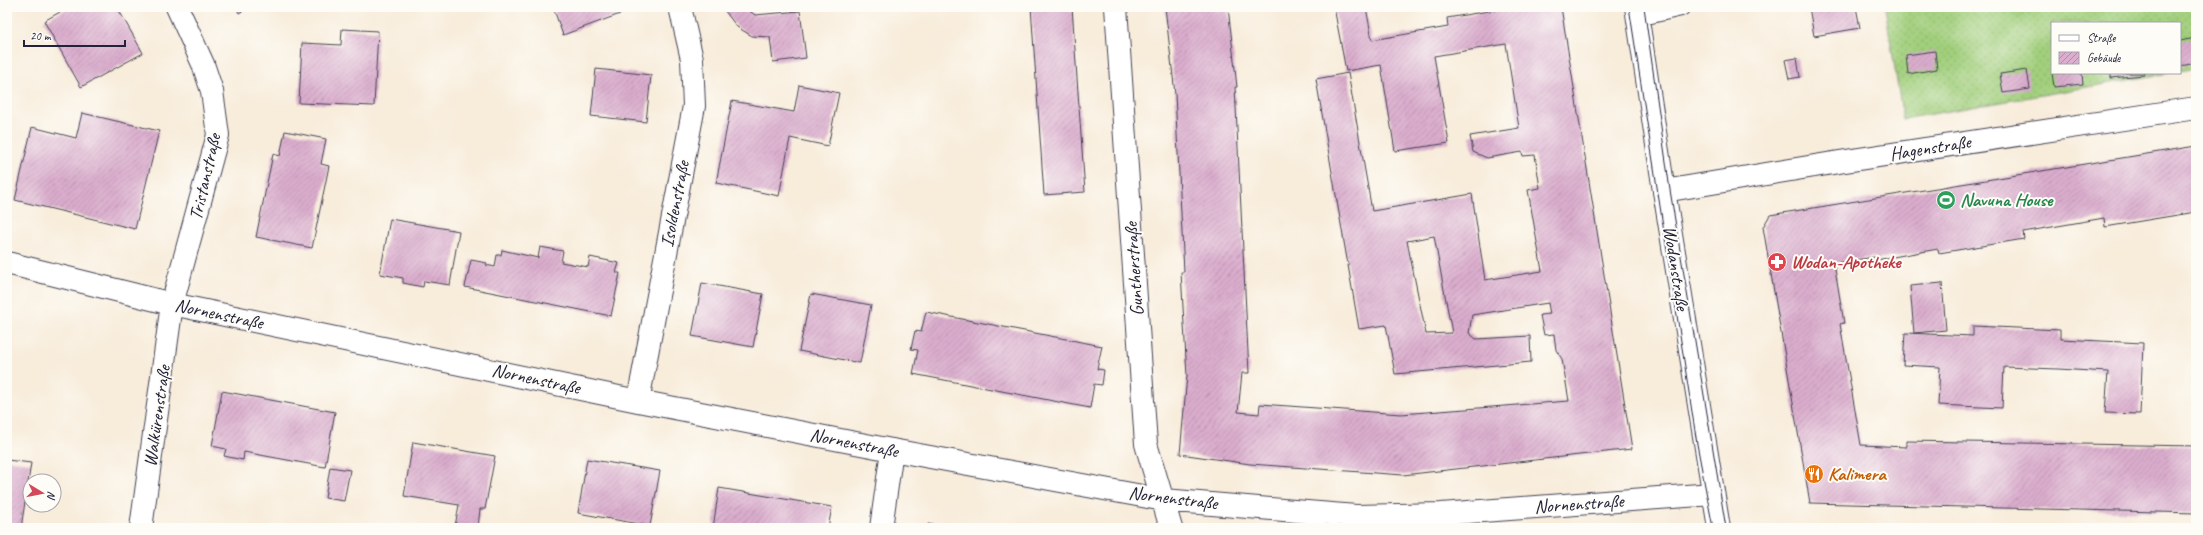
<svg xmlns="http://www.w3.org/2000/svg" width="2203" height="535" font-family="Caveat,sans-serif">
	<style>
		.garden { fill: url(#garden-dots); stroke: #62785c }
		.building { fill: url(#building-hatch); fill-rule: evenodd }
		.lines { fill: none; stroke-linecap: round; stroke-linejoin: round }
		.service-casing { stroke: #424053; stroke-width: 20 }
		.minor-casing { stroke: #424053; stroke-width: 24 }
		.secondary-casing { stroke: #424053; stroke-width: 24 }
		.service { stroke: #fff; stroke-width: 18 }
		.minor { stroke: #fff; stroke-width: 22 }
		.secondary { stroke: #fff; stroke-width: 22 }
		.tram { stroke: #22223b; stroke-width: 1 }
		.labels { text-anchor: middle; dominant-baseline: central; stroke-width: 4; stroke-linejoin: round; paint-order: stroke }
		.street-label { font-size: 19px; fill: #22223b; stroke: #fdfcf7 }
		.leisure-label { font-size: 19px; font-weight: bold; fill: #27864d; stroke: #fdfcf7; text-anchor: start }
		.health-label { font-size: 19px; font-weight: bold; fill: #be3a42; stroke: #fdfcf7; text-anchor: start }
		.food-label { font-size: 19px; font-weight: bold; fill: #c56008; stroke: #fdfcf7; text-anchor: start }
	</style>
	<defs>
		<pattern id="garden-dots" width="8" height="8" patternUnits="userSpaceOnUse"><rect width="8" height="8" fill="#a1cf7c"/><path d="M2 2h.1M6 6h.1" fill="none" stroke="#8ab16c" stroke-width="1.8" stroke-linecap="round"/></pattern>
		<pattern id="building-hatch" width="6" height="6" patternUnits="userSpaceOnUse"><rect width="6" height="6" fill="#dbadce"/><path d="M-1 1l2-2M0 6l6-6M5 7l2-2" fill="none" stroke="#b18ca8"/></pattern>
	</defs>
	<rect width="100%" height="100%" fill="#fdfcf7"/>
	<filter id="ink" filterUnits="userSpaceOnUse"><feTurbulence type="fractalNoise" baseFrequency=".025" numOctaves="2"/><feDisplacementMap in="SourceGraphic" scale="8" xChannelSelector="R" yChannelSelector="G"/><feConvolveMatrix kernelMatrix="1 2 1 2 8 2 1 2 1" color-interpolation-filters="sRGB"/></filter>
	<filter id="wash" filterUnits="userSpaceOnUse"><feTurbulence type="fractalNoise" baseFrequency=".012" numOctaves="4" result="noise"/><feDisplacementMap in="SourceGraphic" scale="16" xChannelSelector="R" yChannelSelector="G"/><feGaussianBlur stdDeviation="0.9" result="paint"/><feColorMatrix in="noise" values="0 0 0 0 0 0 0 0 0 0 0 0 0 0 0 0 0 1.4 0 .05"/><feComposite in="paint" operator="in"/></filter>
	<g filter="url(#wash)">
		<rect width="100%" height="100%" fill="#f8ecda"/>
		<path class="garden" d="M1885,7H2196V68L2180,71V23H2052V73H2169L1903,119Z"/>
		<g id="blocks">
			<path class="building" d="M69,7H117L143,53L81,87L44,21Z
				M236,7H249L239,13Z
				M553,7H639L563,35Z
				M722,7H744L755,15L800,11L806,58L773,62L770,37L752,36L737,27Z
				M1031,7H1072L1085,192L1044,195Z
				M1165,7H1228L1237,87H1235L1249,373H1242L1238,412L1259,414L1260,404L1401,414L1569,401L1562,359L1556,350L1554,334L1544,335L1540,315L1550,314L1548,303L1472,315L1469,333L1476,339L1530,336L1531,362L1395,374L1386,325L1359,329L1316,79L1348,73L1372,211L1472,194L1485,280L1542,271L1528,190L1540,188L1535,155L1523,156L1522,152L1487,158L1473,152L1470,136L1519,128L1506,44L1434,56L1449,143L1395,151L1381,65L1346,71L1334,7H1366L1372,40L1448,27L1447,18L1501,9L1500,7H1561L1632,449L1403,475L1250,464L1180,454L1187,376L1181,272H1184L1175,94ZM1434,236L1452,333L1426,334L1407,241Z
				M1809,7H1856L1860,28L1814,36Z
				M342,29L378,31L374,106L299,103L302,43L341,45Z
				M2195,38L2196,63L2180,66V41Z
				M1935,51L1937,69L1908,74L1906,55Z
				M1797,58L1800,77L1789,79L1785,60Z
				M596,69L651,75L646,122L591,116Z
				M2027,70L2030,89L2003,93L2000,74Z
				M2052,73H2082L2083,84L2054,87Z
				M2111,73H2144V75L2111,78Z
				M799,85L839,93L828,146L790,138L779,196L716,183L732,101L794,112Z
				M82,113L159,131L135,229L15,200L32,127L76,138Z
				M285,131L326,139L321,164L329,166L312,248L256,237L273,154L280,156Z
				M2196,146V212L2105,227L2104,218L2023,232L2024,239L1939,253L1938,249L1876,260L1875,257L1834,263L1844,323L1840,324L1861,445L1906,447V441L2196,446V513L1810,503L1763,227L1770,215Z
				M390,219L459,231L450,285L424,281L423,287L403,283V278L380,274Z
				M540,247L563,251L561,262L588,267L590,257L619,263L616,273H620L611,316L465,287L471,260L487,263L486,265L495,267L497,255H501L502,250L538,258Z
				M702,283L763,294L753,347L692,336Z
				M1942,283L1946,330L1914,333L1910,286Z
				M811,294L871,305L860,363L799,351Z
				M926,312L1102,346L1097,369L1104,370L1102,385L1094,384L1090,408L913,374L918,350L911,349L915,331L921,332Z
				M1973,326L2060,330V339L2143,343L2140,414L2105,413L2108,372L2058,369L2004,367L2002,408L1938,405L1940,367L1903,365L1905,333L1973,336Z
				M222,391L335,412L325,467L244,452L243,460L224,456L226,449L212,446Z
				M413,442L495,456L485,509H480L478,528L455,526L459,505L404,496Z
				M587,459L660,471L650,526L578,513Z
				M7,460L31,463L21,528H7Z
				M330,467L350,470L344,501L325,498Z
				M719,488L832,507L828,528H713Z
				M928,524L944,527V528H927Z"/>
		</g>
	</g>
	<g filter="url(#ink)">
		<use href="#blocks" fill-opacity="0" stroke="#424053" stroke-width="1"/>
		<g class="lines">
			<defs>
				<path id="service" d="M1638,17L1681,7"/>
				<path id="minor" d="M1116,7L1146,444L1171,528
					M1664,191L1839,162L2196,108
					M7,263L172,304L638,401L892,450L1164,500L1356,516L1441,514L1713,494
					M638,401L694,106L692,59L680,7
					M141,528L172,304L218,135L212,91L203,64L177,7
					M881,528L892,450"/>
				<path id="secondary" d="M1636,7L1664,191L1719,528"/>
			</defs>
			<use href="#service" class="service-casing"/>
			<use href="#minor" class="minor-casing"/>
			<use href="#secondary" class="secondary-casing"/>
			<use href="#service" class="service"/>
			<use href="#minor" class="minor"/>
			<use href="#secondary" class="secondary"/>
			<path class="tram" d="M1629,7L1697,444L1713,528
				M1644,7L1670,190L1726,528"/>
		</g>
	</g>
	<defs>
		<symbol id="stadium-disc" viewBox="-11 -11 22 22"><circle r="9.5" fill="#2e9e5b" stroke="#fdfcf7"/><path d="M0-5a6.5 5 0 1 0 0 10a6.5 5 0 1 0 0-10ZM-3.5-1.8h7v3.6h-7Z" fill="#fff"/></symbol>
		<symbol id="pharmacy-disc" viewBox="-11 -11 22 22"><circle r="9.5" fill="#e0444e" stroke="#fdfcf7"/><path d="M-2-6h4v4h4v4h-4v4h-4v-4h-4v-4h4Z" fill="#fff"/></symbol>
		<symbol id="restaurant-disc" viewBox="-11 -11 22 22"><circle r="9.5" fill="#e8710a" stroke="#fdfcf7"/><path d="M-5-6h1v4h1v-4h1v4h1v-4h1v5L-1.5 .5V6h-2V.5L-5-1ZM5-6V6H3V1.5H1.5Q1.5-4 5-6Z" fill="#fff"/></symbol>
	</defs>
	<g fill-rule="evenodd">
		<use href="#stadium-disc" x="1935" y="189" width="22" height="22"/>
		<use href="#pharmacy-disc" x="1766" y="251" width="22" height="22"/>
		<use href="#restaurant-disc" x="1803" y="463" width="22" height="22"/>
	</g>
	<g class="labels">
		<g class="street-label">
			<text transform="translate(1930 148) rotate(-9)">Hagenstraße</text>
			<text transform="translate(205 177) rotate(-77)">Tristanstraße</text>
			<text transform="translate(675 204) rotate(-79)">Isoldenstraße</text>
			<text transform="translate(1676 268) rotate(81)">Wodanstraße</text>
			<text transform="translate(1134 269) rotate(-94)">Guntherstraße</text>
			<text transform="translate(219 314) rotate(12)">Nornenstraße</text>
			<text transform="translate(536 379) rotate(12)">Nornenstraße</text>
			<text transform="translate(157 416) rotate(-82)">Walkürenstraße</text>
			<text transform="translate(854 443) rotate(11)">Nornenstraße</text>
			<text transform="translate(1173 498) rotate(7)">Nornenstraße</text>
			<text transform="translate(1579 504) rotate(-4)">Nornenstraße</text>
		</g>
		<g class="leisure-label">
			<text x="1960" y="200">Navuna House</text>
		</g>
		<g class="health-label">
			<text x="1791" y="262">Wodan-Apotheke</text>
		</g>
		<g class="food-label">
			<text x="1828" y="474">Kalimera</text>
		</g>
	</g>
	<rect width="2203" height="535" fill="none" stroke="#fdfcf7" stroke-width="24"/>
	<rect x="2051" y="22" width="130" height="52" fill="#fdfcf7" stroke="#a5a5ac"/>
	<rect x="2059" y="35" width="20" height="6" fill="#ffffff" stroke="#a5a5ac"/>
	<text x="2087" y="42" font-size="12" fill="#22223b">Straße</text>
	<rect x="2059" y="52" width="20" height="12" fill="url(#building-hatch)" stroke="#a5a5ac"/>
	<text x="2087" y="62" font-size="12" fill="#22223b">Gebäude</text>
	<g transform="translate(42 493) rotate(100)"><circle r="19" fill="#fdfcf7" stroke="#a5a5ac"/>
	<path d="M0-3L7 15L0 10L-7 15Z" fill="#d1495b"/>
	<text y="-6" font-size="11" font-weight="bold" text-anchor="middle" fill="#22223b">N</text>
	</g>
	<path d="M24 40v6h101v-6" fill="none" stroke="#22223b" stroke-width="2"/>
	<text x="30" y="40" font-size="12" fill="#22223b" stroke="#fdfcf7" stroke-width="3" paint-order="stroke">20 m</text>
</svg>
